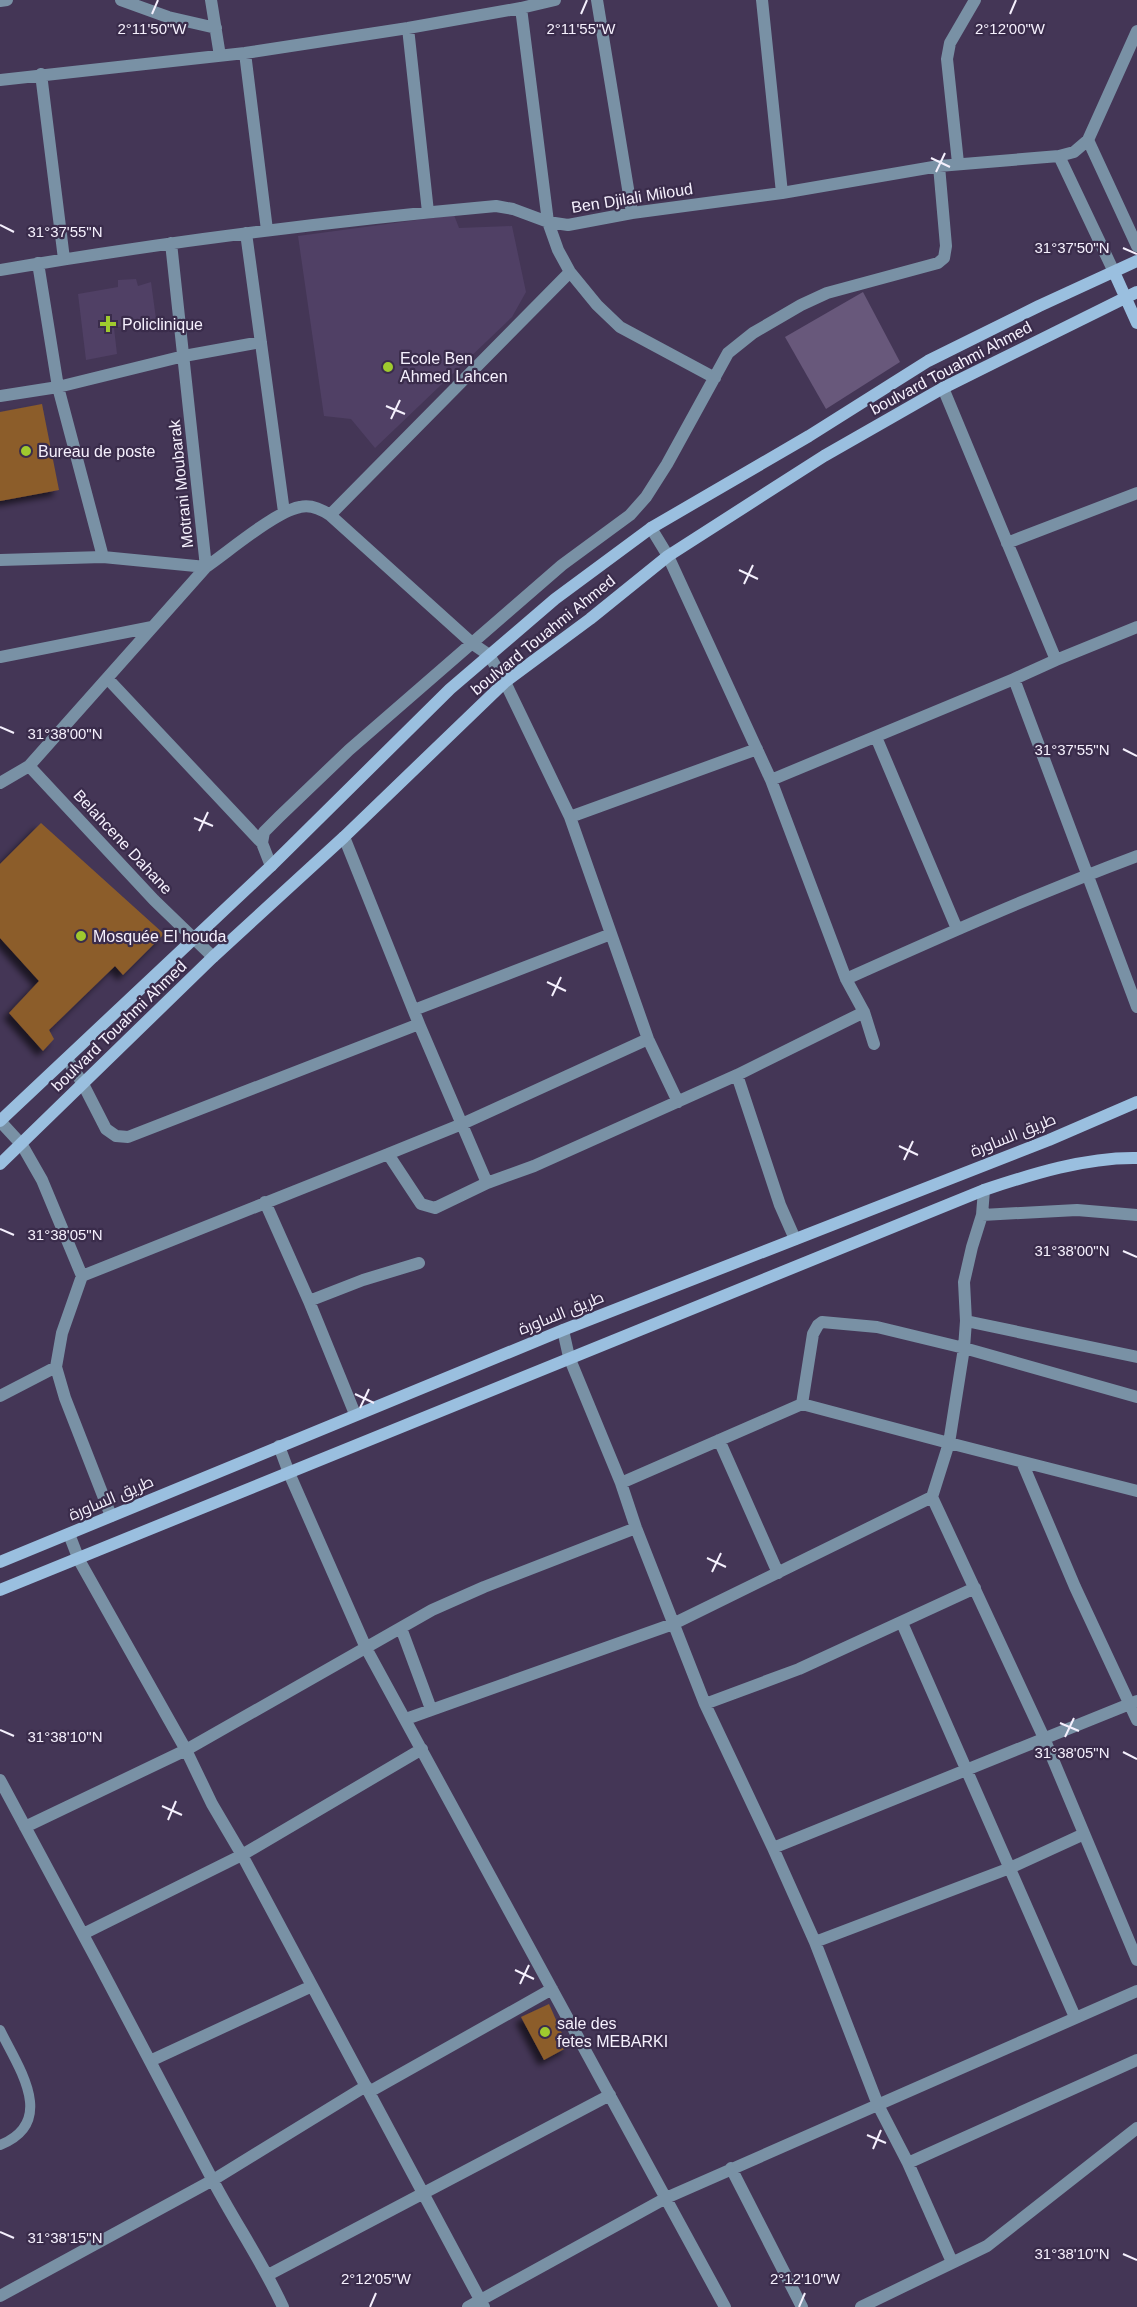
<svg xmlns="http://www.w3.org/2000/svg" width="1137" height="2307" font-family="Arial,Cairo,sans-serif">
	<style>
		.built { fill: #504065 }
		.green { fill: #68587b }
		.building { fill: #8c5d2b; filter: url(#shadow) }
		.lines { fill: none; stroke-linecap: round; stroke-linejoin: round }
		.service { stroke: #7991a5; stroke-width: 10 }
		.minor { stroke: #7991a5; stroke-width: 12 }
		.secondary { stroke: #9abfdf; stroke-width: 12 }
		.ticks { fill: none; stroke: #f5f0fd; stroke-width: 2 }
		.poi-dot { fill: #9fca2e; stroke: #3a2c4b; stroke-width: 2 }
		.labels { text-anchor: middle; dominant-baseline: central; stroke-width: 4.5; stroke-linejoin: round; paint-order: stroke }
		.street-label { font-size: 16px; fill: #f5f0fd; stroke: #3a2c4b }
		.poi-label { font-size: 16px; fill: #f5f0fd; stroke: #3a2c4b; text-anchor: start }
		.ticks-label { font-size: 15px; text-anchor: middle; fill: #f5f0fd; stroke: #3a2c4b; stroke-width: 4.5; stroke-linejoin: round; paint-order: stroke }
	</style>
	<defs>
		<filter id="shadow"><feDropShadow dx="-5.5" dy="5.5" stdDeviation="3" flood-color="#0009"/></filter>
	</defs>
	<rect width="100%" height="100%" fill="#443656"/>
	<path class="built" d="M454,215L459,228L512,226L526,292L512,317L375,448L351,419L324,416L298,236Z
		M136,279L138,286L151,282L156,319L114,328L117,354L86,360L78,294L118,287V280Z"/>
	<path class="green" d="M863,292L900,362L826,409L785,337Z"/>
	<path class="building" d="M42,404L59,490L0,501V412Z
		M41,823L164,934L123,975L115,966L49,1030L54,1039L43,1051L9,1013L39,981L0,938V864Z
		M549,2004L568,2047L544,2060L521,2017Z"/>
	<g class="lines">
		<path class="service" d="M0,2030C18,2067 58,2122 0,2145"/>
		<path class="minor" d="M121,0L168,17L216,28
			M211,0L220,56
			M597,0L632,213
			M762,0L782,193
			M0,1L7,0
			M521,8L548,222L558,250L570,272L597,305L620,327L715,378
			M408,28L428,212
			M245,53L267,230
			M41,74L64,259
			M0,80L245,53L408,28L521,8L555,0
			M1088,140L1137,246
			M1059,156L1114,272
			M958,163L947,59L950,43L975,0
			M246,233L284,512
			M0,270C165,242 330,221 496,206L513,209L548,222L568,225L632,213L782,193L939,166L1059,156L1074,152L1088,140L1137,31
			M261,342L184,356L58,387L103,557L206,567C228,552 276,511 300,507C311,504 321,509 330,515L473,644L489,655L505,682L570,817L648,1039L678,1102
			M943,388L1056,660L1137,627
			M0,396L58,387L38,263
			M330,515L570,272
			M651,528L668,556L771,780L846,979L864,1012L874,1044
			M1007,543L1137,493
			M0,560L103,557
			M0,657L152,627
			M1056,660L1014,679L1137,1007
			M107,678L262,843
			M876,737L957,929
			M29,766L154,900L213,957
			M771,780L1014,679
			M0,783L29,766L206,567L171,243
			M570,817L757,749
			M344,837L419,1024L487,1183
			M271,866L262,843L264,832L279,817L349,750L562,565L630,515L646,497L667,464L728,353L753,333L801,305L827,293L938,263L944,258L946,246L939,166
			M846,979C942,936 1038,893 1137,856
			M414,1010L611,934
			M67,1059L83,1084L106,1129L116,1136L128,1137L419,1024
			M737,1075L780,1205L795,1239
			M0,1121L22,1145L42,1180L82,1276L62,1333L56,1367L65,1398L111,1516
			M388,1154L462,1124L648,1039
			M984,1190L982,1215L972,1247L964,1282L966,1321L964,1348L949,1443L1137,1491
			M265,1202L309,1301L355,1414
			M982,1215L1077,1210L1137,1215
			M82,1276L388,1154L421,1204L435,1208L487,1183L534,1166L737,1075L864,1012
			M309,1301L363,1280L419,1263
			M966,1321L1137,1357
			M563,1330L569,1357L621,1483L636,1528L705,1704L773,1848L815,1942L878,2105L908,2163L952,2262
			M0,1396L56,1367
			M802,1404L813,1334L818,1325L822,1322L877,1327L964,1348L1137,1397
			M719,1440L778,1573
			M279,1446L289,1473L366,1648L725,2307
			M1022,1462L1075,1587L1137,1720
			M621,1483L802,1404L949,1443L932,1497L1044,1738L1137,1960
			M69,1534L79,1560L186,1750L212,1804L242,1855L484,2307
			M902,1623L1075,2017
			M401,1628L431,1709
			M705,1704L799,1669L975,1588
			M406,1719L673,1624L932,1497
			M0,1780C71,1911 141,2043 210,2175C233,2220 262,2261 283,2307
			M25,1827L186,1750L432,1610L484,1587L636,1528
			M773,1848L1137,1701
			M83,1934L242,1855L422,1749
			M815,1942L1010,1868L1084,1834
			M150,2061L312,1986
			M369,2092L552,1989
			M908,2163L1137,2060
			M731,2168L802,2307
			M268,2275L610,2095
			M0,2296L213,2180L366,2086
			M468,2307L666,2198L1137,1991
			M861,2307L987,2246L1137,2128"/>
		<path class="secondary" d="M1114,272L1137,323
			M0,1121L271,866L450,689L555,599L651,528L809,436L928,361L1039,306L1137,261
			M0,1164L213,957L344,837L505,682L590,619L668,556L824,456L943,388L1137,292
			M0,1562L563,1330L1049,1140L1137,1102
			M0,1590L984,1190C1032,1174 1086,1157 1137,1158"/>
	</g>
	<path class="ticks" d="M152,14L158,0M581,14L587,0M1010,14L1016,0M931,158L950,167M936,172L945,153M0,225L14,232M1123,248L1137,254M386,406L405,414M391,419L400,400M739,570L758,579M744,584L753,565M0,727L14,733M1123,749L1137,756M194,818L213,826M199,831L208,812M547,982L566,991M552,996L561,977M899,1146L918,1155M904,1160L913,1141M0,1229L14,1235M1123,1251L1137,1257M355,1394L374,1403M360,1408L369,1389M707,1558L726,1567M712,1572L721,1553M1060,1723L1079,1731M0,1730L14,1736M1065,1737L1074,1718M1123,1752L1137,1759M162,1806L182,1815M168,1820L176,1801M515,1970L534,1979M520,1984L529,1965M867,2135L886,2143M873,2149L881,2130M0,2232L14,2238M1123,2254L1137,2260M370,2307L376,2293M799,2307L805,2293"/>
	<g class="poi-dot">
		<path d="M105 315h6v6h6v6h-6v6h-6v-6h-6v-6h6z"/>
		<circle cx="388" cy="367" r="6"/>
		<circle cx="26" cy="451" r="6"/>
		<circle cx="81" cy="936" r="6"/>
		<circle cx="545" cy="2032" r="6"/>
	</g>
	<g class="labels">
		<g class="street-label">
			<text transform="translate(632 198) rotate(-9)">Ben Djilali Miloud</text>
			<text transform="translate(951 368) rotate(-28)">boulvard Touahmi Ahmed</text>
			<text transform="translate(181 484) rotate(-96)">Motrani Moubarak</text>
			<text transform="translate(543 635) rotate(-39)">boulvard Touahmi Ahmed</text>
			<text transform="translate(123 842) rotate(47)">Belahcene Dahane</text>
			<text transform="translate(119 1026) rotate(-44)">boulvard Touahmi Ahmed</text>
			<text transform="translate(1013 1135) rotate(-22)">طريق الساورة</text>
			<text transform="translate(561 1313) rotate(-22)">طريق الساورة</text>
			<text transform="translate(111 1498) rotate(-23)">طريق الساورة</text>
		</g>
		<g class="poi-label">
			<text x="122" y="324">Policlinique</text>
			<text x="400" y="358">Ecole Ben<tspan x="400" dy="18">Ahmed Lahcen</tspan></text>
			<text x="38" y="451">Bureau de poste</text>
			<text x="93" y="936">Mosquée El houda</text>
			<text x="557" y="2023">sale des<tspan x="557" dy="18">fetes MEBARKI</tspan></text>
		</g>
	</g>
	<g class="ticks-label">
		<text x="152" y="34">2°11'50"W</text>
		<text x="1010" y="34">2°12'00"W</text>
		<text x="581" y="34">2°11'55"W</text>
		<text x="65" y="237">31°37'55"N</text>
		<text x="1072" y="253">31°37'50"N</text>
		<text x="65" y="739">31°38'00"N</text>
		<text x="1072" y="755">31°37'55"N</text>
		<text x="65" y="1240">31°38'05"N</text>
		<text x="1072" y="1256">31°38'00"N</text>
		<text x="65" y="1742">31°38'10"N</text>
		<text x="1072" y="1758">31°38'05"N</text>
		<text x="65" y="2243">31°38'15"N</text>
		<text x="1072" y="2259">31°38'10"N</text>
		<text x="376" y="2284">2°12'05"W</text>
		<text x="805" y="2284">2°12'10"W</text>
	</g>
</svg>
